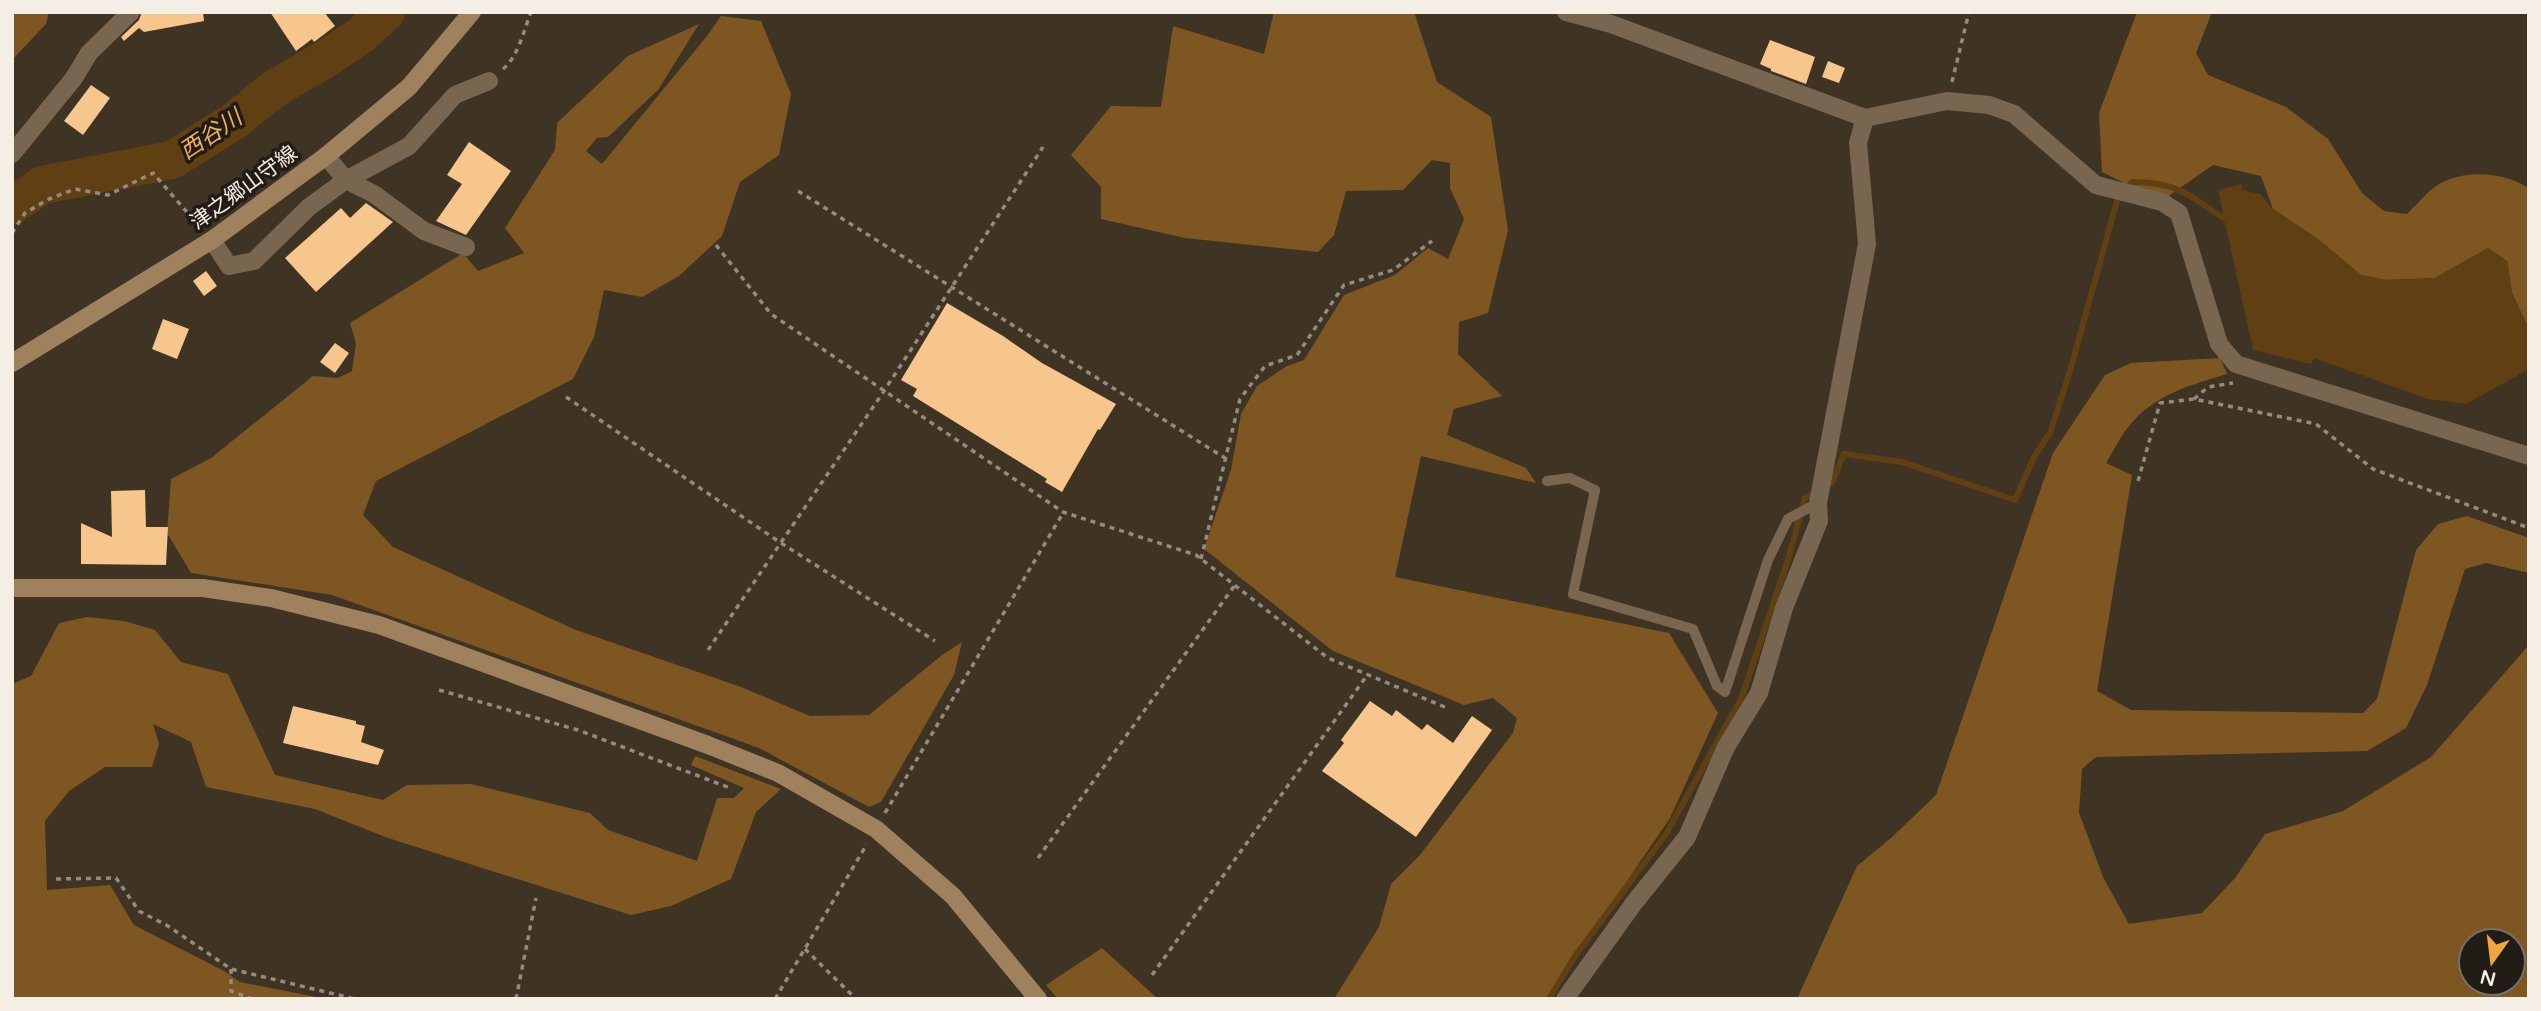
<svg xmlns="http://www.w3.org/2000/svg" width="2541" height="1011" font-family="'Varela Round','Noto Sans JP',sans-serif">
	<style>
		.green { fill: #7e5621; fill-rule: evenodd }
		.water { fill: #604013 }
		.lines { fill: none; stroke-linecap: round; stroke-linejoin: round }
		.stream { stroke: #604013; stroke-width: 6 }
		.river { stroke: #604013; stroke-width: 38 }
		.building { fill: #f6c68d }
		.path { stroke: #948b7e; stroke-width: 3.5; stroke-dasharray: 5 5; stroke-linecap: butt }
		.lane { stroke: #796650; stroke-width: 10 }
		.street { stroke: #796650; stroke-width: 18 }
		.secondary { stroke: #9f815d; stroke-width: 18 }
		.labels { text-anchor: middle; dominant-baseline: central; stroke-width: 7; stroke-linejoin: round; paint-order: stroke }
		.street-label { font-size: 21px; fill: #f5eee5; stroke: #211c15 }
		.water-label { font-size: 23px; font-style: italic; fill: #efb060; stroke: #211c15 }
	</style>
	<rect width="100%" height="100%" fill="#3f3324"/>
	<path class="green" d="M12,12H49L46,24L12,60Z
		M1274,12H1414L1437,82L1491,117L1508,230L1488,313L1459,322L1458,354L1502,396L1454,409L1447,435L1526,468L1536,483L1421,456L1395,577L1669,633L1718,713L1670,818L1547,999H1334L1379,927L1391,884L1420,855L1513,733L1517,718L1493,698L1464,705L1333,651L1204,549L1231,470L1241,414L1257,386L1287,366L1304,360L1344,295L1395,275L1428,248L1448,259L1464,219L1450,188V163L1432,160L1403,190L1346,191L1334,235L1318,252L1185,238L1101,219V187L1071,155L1111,106L1161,107L1173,26L1264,54Z
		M2137,12H2212L2196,53L2208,75L2286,107L2328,139L2362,193L2384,211L2407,214C2417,205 2428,190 2439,184C2466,169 2503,172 2529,188V329L2512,293L2507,261L2488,248L2435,278L2386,280L2361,275L2318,239L2273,209L2261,176L2213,165L2167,197L2149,195L2102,172L2099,113Z
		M721,16L761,21L791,94L779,155L740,182L722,236L679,276L642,297L604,290L594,337L573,379L376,481L363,515L393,547L576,630L741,687L810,716L869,715L942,655L962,642L954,675L881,802L869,807L759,748L332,595L191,573L167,533L171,479L211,458L313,376L338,378L352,371L356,344L350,323L463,253L478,271L524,253L505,228L555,150L557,123L628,56L699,24L658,90L608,137L597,138L586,151L602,164L707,36Z
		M2220,358L2227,374C2191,385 2155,394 2130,425C2120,436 2114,451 2106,463L2132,475L2097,691L2131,710L2363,713L2377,699L2416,550L2438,524L2467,516L2529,538V573L2486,563L2465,569L2427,685L2406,728L2367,751L2096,757L2082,769L2079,813L2104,879L2129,924L2202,913L2235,878L2265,834L2343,811L2431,757L2529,645V999H1797L1857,866L1891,838L1936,795L2053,453L2105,375L2131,363ZM2471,941H2513V983H2471Z
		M87,617L124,621L155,630L181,662L228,674L275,775L383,800L407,785L471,784L590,813L608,830L697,861L717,798H734L744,788L691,765L695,756L781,789L756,812L731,879L671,906L631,915L388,838L315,809L206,787L191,742L153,724L159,744L152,767H105L69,791L45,821L47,890L110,885L134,925L224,971L240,982L327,999H12V684L31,676L59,623Z
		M1102,948L1158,999H1058L1046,985Z"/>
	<path class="water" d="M2242,184V190L2260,194L2273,209L2318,239L2361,275L2386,280L2435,278L2488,248L2507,261L2512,293L2529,329V369L2466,404L2428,399L2314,358L2311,364L2253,350L2218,190Z"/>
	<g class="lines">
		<path class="stream" d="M1826,486L1832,482L1844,454L1902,462L2015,500L2034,457L2050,433L2070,371L2117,201L2132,182C2182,182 2191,198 2231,223
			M1549,999L1575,956L1666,834L1741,699L1787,563L1805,498L1816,491"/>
		<path class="river" d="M12,206L42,185L172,160L234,121L274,89L327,58L361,35L386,12"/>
	</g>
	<path class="building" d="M142,12H203L204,21L144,32L139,28L124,41L121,37L139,20Z
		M270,12H324L335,26L314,42L312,39L296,51Z
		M1770,40L1815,57L1806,84L1771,71V69L1760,64Z
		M1828,61L1845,68L1839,83L1822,77Z
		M91,85L110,98L83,135L64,121Z
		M469,142L511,171L466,235L436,221L462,184L447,175Z
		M366,203L393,222L316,292L285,258L341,208L350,218Z
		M206,271L217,286L204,296L193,281Z
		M947,303L1003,336L1042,363L1116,404L1100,430L1098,429L1062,492L1045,482L1047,479L913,396L917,389L901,380Z
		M163,319L189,329L177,359L152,349Z
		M335,343L349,353L335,373L320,362Z
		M145,490L146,527H168L166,565L81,564V523L112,537L111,491Z
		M1370,701L1392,716L1396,710L1422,730L1427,724L1453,743L1472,716L1492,730L1416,837L1322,771L1344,743L1341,740Z
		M293,706L356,721V724L365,726L361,742L384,750L378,765L283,743Z"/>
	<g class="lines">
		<path class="path" d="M503,69C518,57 524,30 531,12
			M1952,82L1969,12
			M798,191L1225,458
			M12,233L25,213L49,199L75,189L108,195L153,173L199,226
			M716,245L771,314L1063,512L1196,555L1328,658L1447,708
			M566,397L781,543L935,641
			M2194,399L2208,387L2233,383
			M2138,481L2160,403L2194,399L2316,424L2373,469L2529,528
			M1201,559L1240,399L1265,366L1297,355L1344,285L1393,270L1432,241
			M708,650L884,391L1043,147
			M439,690L578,730L730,788
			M885,813L1063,513
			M1038,858L1235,585
			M56,879L116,878L139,911L168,926L231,969L355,999
			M805,949L856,999
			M231,969V991L252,999
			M1152,975L1368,674
			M516,999L536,898
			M775,999L867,844"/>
		<path class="lane" d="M1547,481L1570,478L1595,490L1573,594L1693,629L1717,686L1725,692L1768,560L1788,519L1818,503"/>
		<path class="street" d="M1566,12L1611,24L1865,118L1947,101L1989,105L2014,114L2096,185L2162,202L2179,213L2219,344L2236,364L2529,456
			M12,154L74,78L89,53L131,12
			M326,156L346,180L374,194L424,231L466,247
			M212,240L229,266L254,261L309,207L346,180L409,146L455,95L489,81
			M1565,999L1634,903L1687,837L1726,747L1759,693L1784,608L1819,521L1818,503L1867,244L1858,143L1865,118"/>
		<path class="secondary" d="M12,363L212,240L326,156L409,87L472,12
			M12,588H203L271,598L379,625L708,745L778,773L876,829L953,896L1038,999"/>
	</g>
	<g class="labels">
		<g class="street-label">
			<text transform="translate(244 188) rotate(-36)">津之郷山守線</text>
		</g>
		<g class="water-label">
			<text transform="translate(211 135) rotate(-34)">西谷川</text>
		</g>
	</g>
	<rect width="2541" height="1011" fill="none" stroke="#f5eee5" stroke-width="28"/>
	<g transform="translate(2492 962) rotate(194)"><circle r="33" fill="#211c15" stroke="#767068" stroke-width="2"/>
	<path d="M0-5L12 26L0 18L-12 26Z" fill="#f0a63f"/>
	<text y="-10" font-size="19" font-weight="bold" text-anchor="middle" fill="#f5eee5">N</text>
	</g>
</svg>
